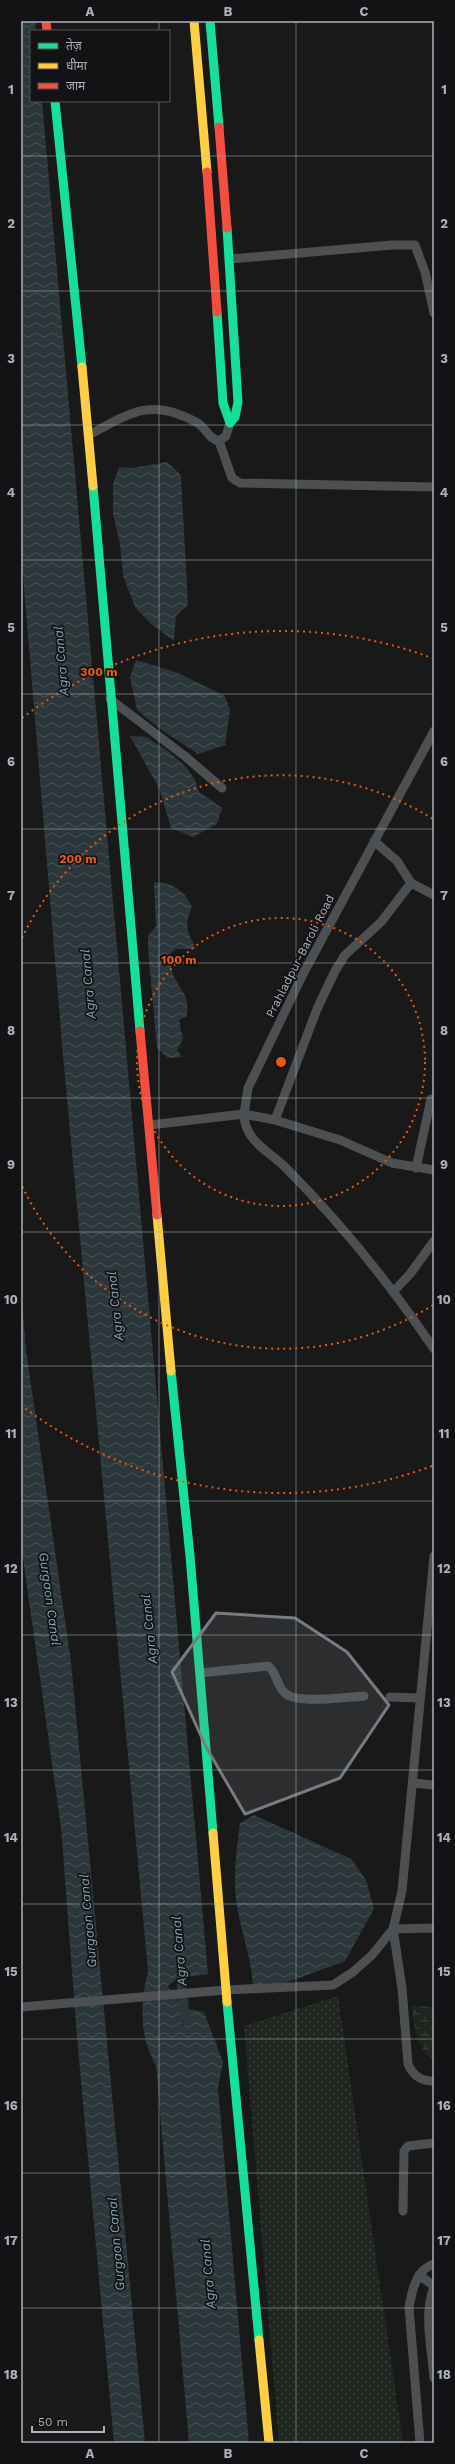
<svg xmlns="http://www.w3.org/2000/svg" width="455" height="2464" font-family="'Work Sans','Noto Sans Devanagari',sans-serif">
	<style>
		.grass { fill: url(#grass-dots) }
		.wetland { fill: url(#wetland-marsh) }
		.water { fill: url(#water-waves) }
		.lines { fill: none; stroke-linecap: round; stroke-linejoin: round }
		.canal { stroke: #2c373c; stroke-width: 10 }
		.street { stroke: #4d5052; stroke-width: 9 }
		.fast { stroke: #16e098; stroke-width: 9 }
		.slow { stroke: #ffcf43; stroke-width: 9 }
		.jam { stroke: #f24e42; stroke-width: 9 }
		.marked { fill: #777c82; fill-opacity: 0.2; stroke: #777c82; stroke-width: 3; stroke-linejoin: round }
		.grid { fill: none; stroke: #aab2ba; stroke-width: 1; stroke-opacity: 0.55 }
		.ring { fill: none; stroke: #e8590c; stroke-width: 2; stroke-dasharray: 2 4 }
		.labels { text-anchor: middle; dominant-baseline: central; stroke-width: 3.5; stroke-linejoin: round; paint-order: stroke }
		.street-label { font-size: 12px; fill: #aab2ba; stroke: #131315 }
		.water-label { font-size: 13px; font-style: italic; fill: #81a6b5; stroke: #131315 }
		.centre { fill: #e8590c; stroke: #131315; stroke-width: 2 }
		.ring-label { font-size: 12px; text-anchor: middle; font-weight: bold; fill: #e8590c; stroke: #131315; stroke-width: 3.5; stroke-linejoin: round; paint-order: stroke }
		.neatline { fill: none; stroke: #aab2ba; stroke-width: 1.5 }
		.grid-label { font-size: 13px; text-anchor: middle; font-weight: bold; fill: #aab2ba }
	</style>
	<defs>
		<pattern id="grass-dots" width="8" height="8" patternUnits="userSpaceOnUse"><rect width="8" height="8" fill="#1f261f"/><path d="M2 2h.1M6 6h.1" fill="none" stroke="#3d433d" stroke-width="1.8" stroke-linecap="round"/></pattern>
		<pattern id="wetland-marsh" width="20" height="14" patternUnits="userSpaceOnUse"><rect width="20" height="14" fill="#1f261f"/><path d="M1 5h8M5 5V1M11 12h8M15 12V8" fill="none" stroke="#3d433d"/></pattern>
		<pattern id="water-waves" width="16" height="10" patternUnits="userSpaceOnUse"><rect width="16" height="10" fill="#2c373c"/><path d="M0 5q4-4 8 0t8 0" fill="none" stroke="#485256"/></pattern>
	</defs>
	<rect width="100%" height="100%" fill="#191919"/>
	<path class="grass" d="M338,1996L403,2443H279L244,2026Z"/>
	<path class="wetland" d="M412,2006L434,2007V2062C417,2047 414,2028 412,2006Z"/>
	<path class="water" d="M21,21H35L36,31H31V101H42L208,1974L178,1978L168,1986L182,2008L204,2012L223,2062L218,2088L249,2443H189L156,2066C139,2035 140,2005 148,1971L63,1055L21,551Z
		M167,462L181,475L188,605L176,616L174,641L150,623L135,607L123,576L120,544L113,514V484L119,467L132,468Z
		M136,660L178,673L225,696L230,710L225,745L198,754L159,728L137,710L130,677Z
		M130,736L146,737L168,751L187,768L195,780L199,792L222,808L217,824L193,837L171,828L160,790Z
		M154,882C172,882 185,891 192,907C184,926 187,931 196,949H175L169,956C171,963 171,972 175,978C183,995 189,994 187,1016L179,1020L183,1039L177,1050L182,1057L168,1058L157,1048L148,949V936L156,926Z
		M21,1290L26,1350L71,1662L145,2443H114L77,2037L61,1827L21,1544Z
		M254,1815L351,1859L366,1880L374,1909L345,1961L277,1986L253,1991C253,1960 240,1931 236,1900C233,1875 237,1847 240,1823Z"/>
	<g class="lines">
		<path class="canal" d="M180,1965L185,2021"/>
		<path class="street" d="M230,259L392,245H415L425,272L434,313
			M89,435C130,413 151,397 196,422C206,427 208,439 219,441L226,436L230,423
			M219,441L232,478L240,483L434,487
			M110,699L186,757L222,788
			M374,841L397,861L411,883L434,895
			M275,1120L317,1009L335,971L345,955L381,922L411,883
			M150,1125L244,1114L248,1088L303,974L434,731
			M416,1168L431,1099
			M434,1170L392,1163L340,1140L275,1120L244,1114C245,1142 268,1150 285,1167C341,1223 390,1284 434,1349
			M394,1291L410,1274L434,1241
			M200,1673L268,1666C278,1673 276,1687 286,1694C299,1704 347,1697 364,1696
			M390,1697L420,1698
			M413,1783L434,1785
			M434,1928L393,1929L402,1988L408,2064C413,2076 421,2081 434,2081
			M21,2007L226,1990L333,1985L353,1972L372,1955L393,1929L402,1891L434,1556
			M403,2211L404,2151L408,2146L434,2143
			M419,2275L434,2286
			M434,2287C423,2314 432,2349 434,2378
			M420,2443L409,2307C412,2291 416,2269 434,2264"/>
		<path class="fast" d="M210,21L219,127
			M55,101L82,367
			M217,312L223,403L230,423L235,417L238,402L227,228
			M93,486L140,1031
			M171,1371L190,1556L213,1833
			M227,2002L259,2340"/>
		<path class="slow" d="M194,21L207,172
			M82,367L93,486
			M157,1215L171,1371
			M213,1833L227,2002
			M259,2340L269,2443"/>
		<path class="jam" d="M46,21L47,31
			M219,127L227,228
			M207,172L217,312
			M140,1031L157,1215"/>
	</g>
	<path class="marked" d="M216,1613L295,1618L347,1652L389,1705L340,1778L245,1814L206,1747L172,1672Z"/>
	<path class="grid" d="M159,21V31M296,21V2443M159,101V2443M21,156H434M21,291H434M21,425H434M21,560H434M21,694H434M21,829H434M21,963H434M21,1098H434M21,1232H434M21,1366H434M21,1501H434M21,1635H434M21,1770H434M21,1904H434M21,2039H434M21,2173H434M21,2308H434"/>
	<g class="ring">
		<circle cx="281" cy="1062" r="144"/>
		<path d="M433 1305A287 287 0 0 1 22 1186M22 938A287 287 0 0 1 433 819"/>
		<path d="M432 1466A431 431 0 0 1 22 1406M22 718A431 431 0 0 1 432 658"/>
	</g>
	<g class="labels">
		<g class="street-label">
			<text transform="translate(300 956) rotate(-63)">Prahladpur-Baroli Road</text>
		</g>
		<g class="water-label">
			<text transform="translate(61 661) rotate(-95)">Agra Canal</text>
			<text transform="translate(88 984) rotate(-95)">Agra Canal</text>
			<text transform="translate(115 1306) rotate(-96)">Agra Canal</text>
			<text transform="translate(50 1599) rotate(82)">Gurgaon Canal</text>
			<text transform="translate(149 1629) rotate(-96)">Agra Canal</text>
			<text transform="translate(88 1921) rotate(-95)">Gurgaon Canal</text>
			<text transform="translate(179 1951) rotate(-95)">Agra Canal</text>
			<text transform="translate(116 2244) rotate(-95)">Gurgaon Canal</text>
			<text transform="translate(208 2274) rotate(-95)">Agra Canal</text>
		</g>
	</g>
	<circle cx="281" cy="1062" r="6" class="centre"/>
	<g class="ring-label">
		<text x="99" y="676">300 m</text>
		<text x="78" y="863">200 m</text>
		<text x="179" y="964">100 m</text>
	</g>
	<rect width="455" height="2464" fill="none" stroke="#131315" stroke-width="44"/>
	<rect x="30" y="30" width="140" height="72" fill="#131315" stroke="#4f5357"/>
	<rect x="38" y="43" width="20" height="6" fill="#16e098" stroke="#4f5357"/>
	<text x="66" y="50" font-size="12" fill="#aab2ba">तेज़</text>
	<rect x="38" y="63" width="20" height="6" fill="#ffcf43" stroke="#4f5357"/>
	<text x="66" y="70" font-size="12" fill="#aab2ba">धीमा</text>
	<rect x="38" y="83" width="20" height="6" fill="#f24e42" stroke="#4f5357"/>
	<text x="66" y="90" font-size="12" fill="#aab2ba">जाम</text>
	<path d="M32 2426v6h72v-6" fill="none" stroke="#aab2ba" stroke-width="2"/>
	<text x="38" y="2426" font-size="12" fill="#aab2ba" stroke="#131315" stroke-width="3" paint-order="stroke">50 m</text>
	<rect x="22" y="22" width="411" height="2420" class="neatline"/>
	<g class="grid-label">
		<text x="90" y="16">A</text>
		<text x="228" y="16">B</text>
		<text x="364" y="16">C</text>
		<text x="11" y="94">1</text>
		<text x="444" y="94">1</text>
		<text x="11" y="228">2</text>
		<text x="444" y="228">2</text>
		<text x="11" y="363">3</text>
		<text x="444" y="363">3</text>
		<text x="11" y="497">4</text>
		<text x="444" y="497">4</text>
		<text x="11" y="632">5</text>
		<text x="444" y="632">5</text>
		<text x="11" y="766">6</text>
		<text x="444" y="766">6</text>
		<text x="11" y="900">7</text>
		<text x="444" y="900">7</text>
		<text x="11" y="1035">8</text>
		<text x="444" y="1035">8</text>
		<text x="11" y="1169">9</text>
		<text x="444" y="1169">9</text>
		<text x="11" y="1304">10</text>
		<text x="444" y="1304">10</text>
		<text x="11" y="1438">11</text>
		<text x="444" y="1438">11</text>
		<text x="11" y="1573">12</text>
		<text x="444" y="1573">12</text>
		<text x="11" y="1707">13</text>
		<text x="444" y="1707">13</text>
		<text x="11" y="1842">14</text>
		<text x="444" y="1842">14</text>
		<text x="11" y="1976">15</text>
		<text x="444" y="1976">15</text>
		<text x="11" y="2110">16</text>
		<text x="444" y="2110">16</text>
		<text x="11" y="2245">17</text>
		<text x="444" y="2245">17</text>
		<text x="11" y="2379">18</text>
		<text x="444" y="2379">18</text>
		<text x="90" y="2458">A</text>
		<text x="228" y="2458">B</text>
		<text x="364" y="2458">C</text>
	</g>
</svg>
